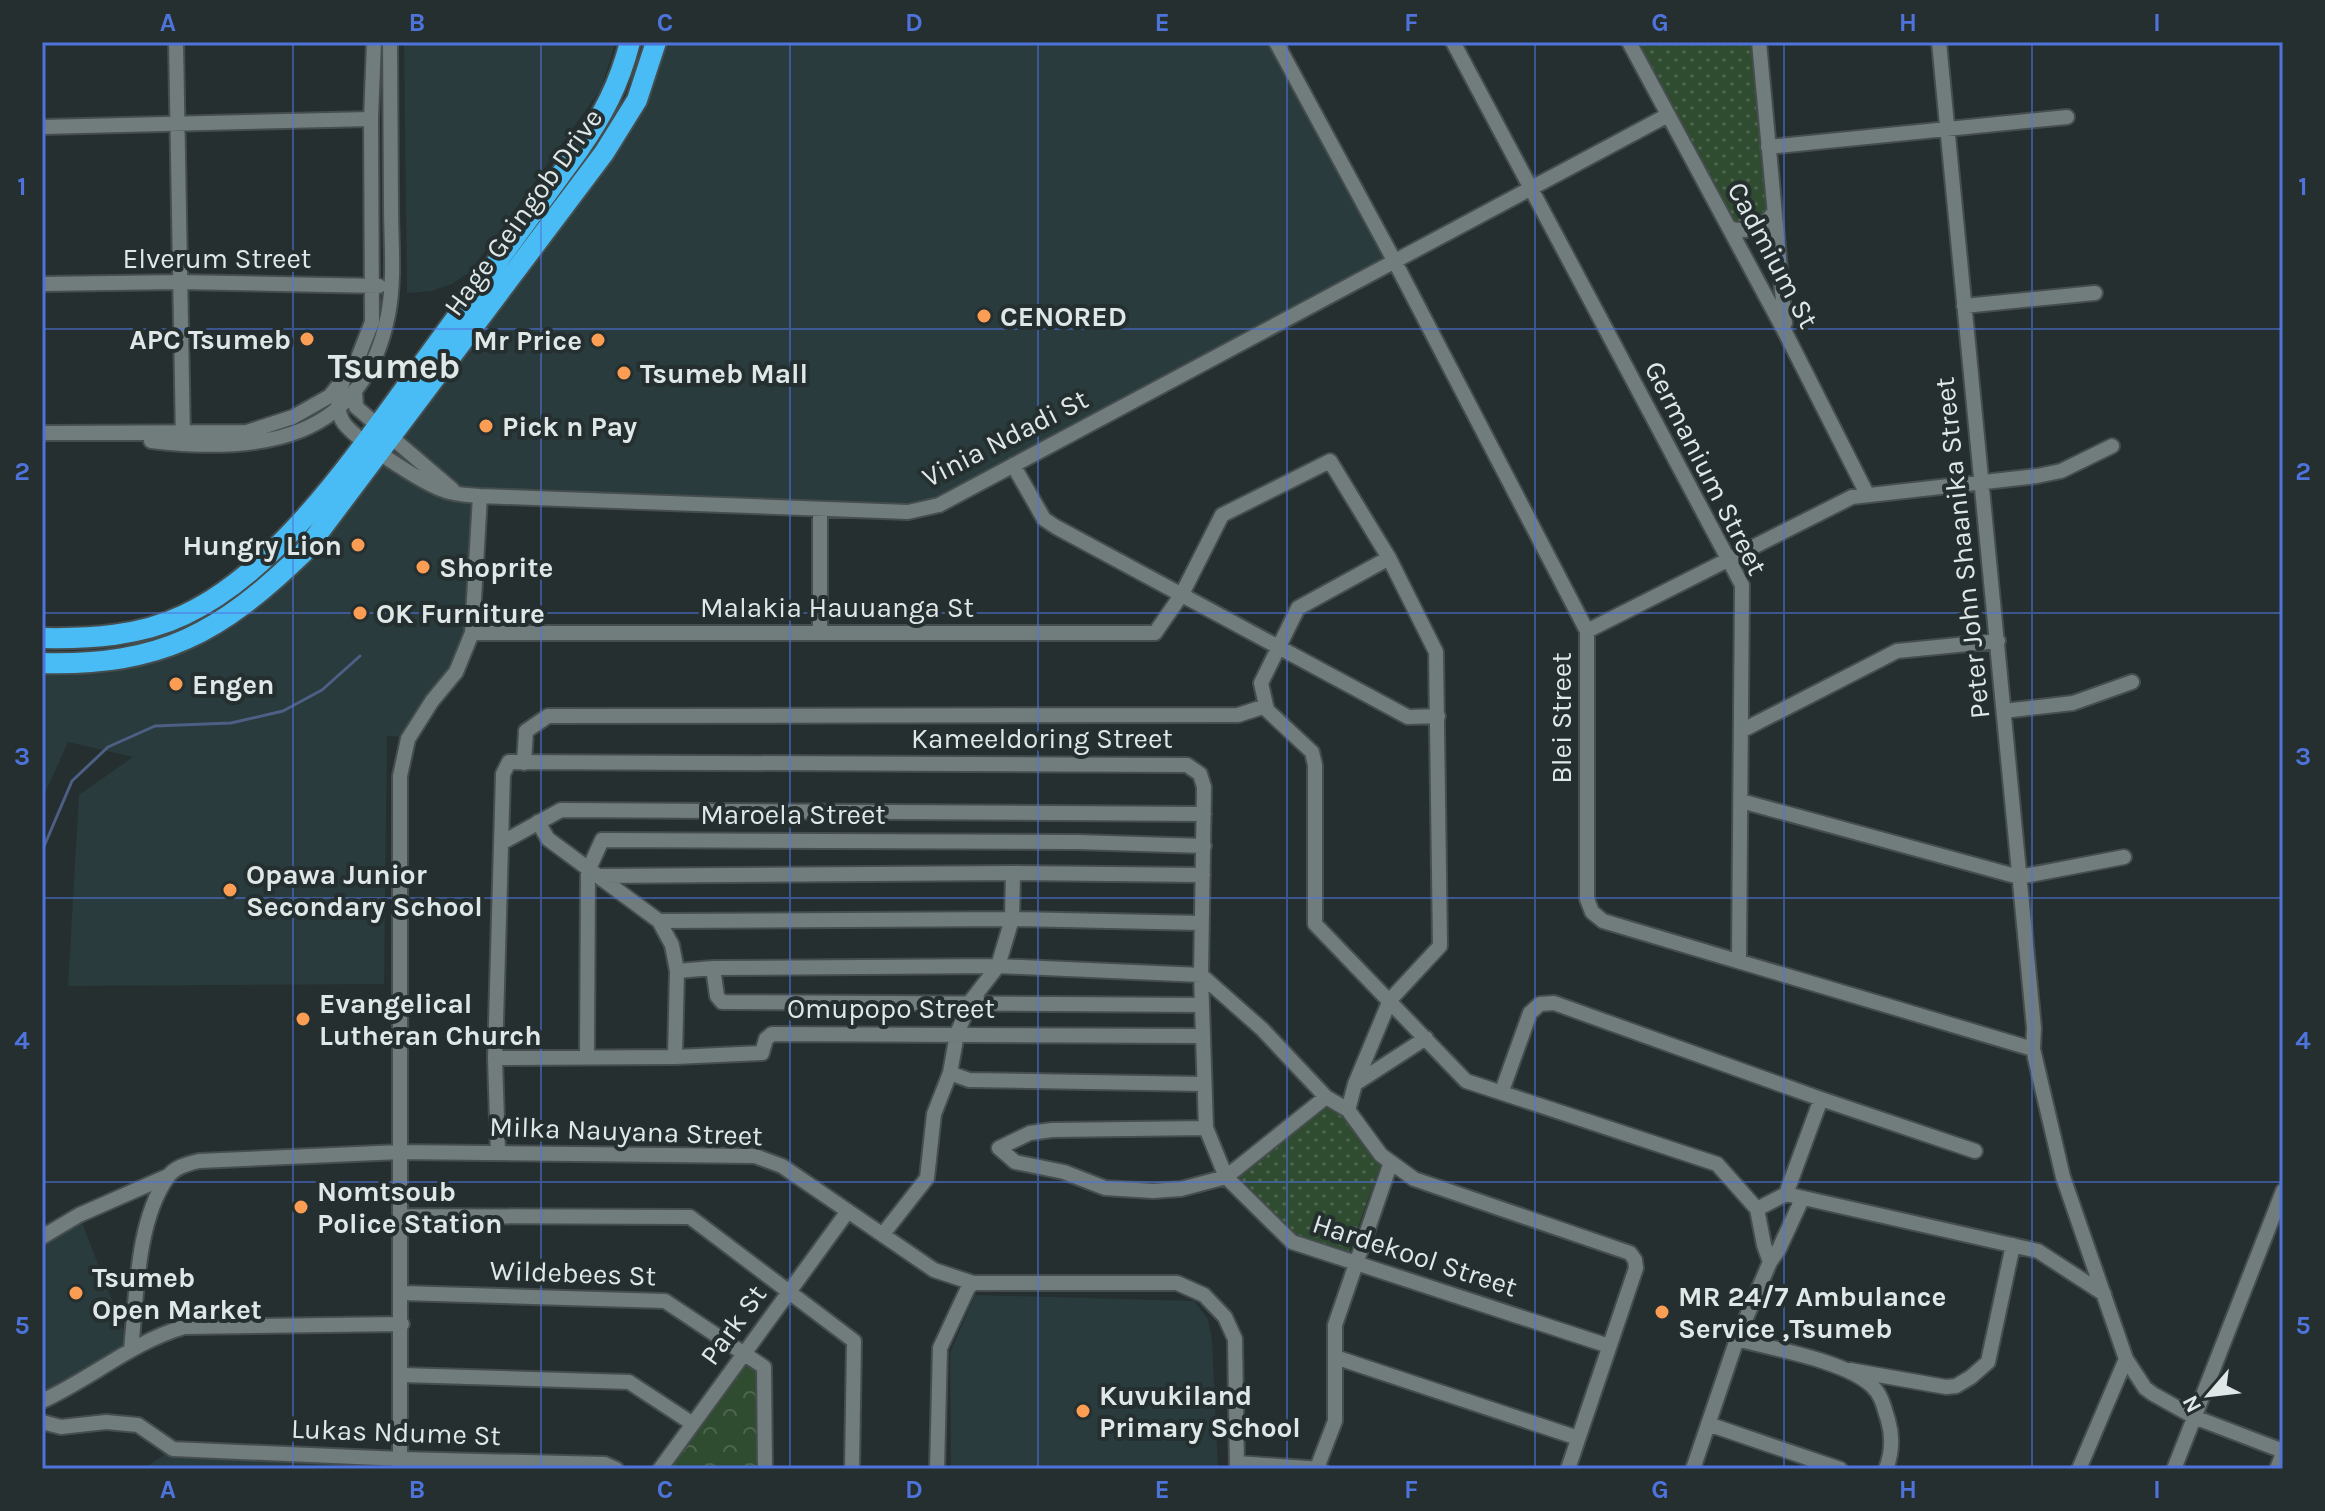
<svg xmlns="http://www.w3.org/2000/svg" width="2325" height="1511" font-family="Karla,sans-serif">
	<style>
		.built { fill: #293b3c }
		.grass { fill: url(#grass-dots) }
		.park { fill: url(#park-crowns) }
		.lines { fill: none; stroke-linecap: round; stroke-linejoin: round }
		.stream { stroke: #4d5f84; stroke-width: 3 }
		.minor-casing { stroke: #454d4e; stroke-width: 18 }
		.highway-casing { stroke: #454d4e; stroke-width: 24 }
		.minor { stroke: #717c7d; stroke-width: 14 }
		.highway { stroke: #4abcf5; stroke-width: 20 }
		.grid { fill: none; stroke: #4e74dc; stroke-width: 2; stroke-opacity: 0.55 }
		.poi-dot { fill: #fc9d54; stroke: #252f30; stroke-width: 3 }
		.labels { text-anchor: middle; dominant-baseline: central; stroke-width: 8; stroke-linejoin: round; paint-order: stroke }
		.street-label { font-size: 28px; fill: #e0e7e7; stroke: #252f30 }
		.poi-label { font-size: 28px; font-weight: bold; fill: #e0e7e7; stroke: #252f30; text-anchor: start }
		.district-label { font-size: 36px; font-weight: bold; fill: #e0e7e7; stroke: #252f30 }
		.neatline { fill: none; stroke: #4e74dc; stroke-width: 3 }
		.grid-label { font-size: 26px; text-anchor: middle; font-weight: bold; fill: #4e74dc }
	</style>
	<defs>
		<pattern id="grass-dots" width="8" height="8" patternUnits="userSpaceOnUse" patternTransform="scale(2)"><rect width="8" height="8" fill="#2f4b30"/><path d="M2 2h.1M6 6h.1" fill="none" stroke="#4d654e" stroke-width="1.8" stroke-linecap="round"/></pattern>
		<pattern id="park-crowns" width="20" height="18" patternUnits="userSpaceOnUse" patternTransform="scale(2)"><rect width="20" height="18" fill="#2f4b30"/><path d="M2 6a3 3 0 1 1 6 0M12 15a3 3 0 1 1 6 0" fill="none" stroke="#4d654e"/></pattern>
	</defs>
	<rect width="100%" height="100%" fill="#252f30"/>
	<path class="built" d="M404,42H616L601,89L471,271L452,284L431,291L407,293Z
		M656,42H1276L1395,262L939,505L908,512L480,496L472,633L456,672L407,737L387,736L384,984L68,986L79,795L133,757L68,742L42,800V663L122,658L257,597L380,451L454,492L392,436L604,153Z
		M79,1215L131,1349L42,1401V1237Z
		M975,1295L1194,1301L1208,1319L1212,1340L1218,1469H951L950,1353Z
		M173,1449L401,1459L400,1469H143Z"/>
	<path class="grass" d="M1629,42H1759L1769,219L1729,228Z
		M1321,1101L1344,1112L1381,1164L1349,1252L1296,1235L1233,1171Z"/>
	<path class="park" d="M745,1353L764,1367L765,1469H660Z"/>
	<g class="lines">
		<path class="stream" d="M42,851L72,781L108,747L155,726L231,723L283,711L322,690L360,656"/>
		<defs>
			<path id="minor" d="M176,42L183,440
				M1276,42L1395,262L1587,631V899L1592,912L1603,921L2033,1049
				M1453,42L1742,585L1739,960
				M1629,42L1785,332L1867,494
				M1759,42L1785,323
				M1939,42L2034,1028L2033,1049L2063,1177L2126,1359L2145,1388L2153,1394L2194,1417L2283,1451
				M42,127L371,119
				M1768,147L2067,117
				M1729,228C1747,234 1763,228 1774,212
				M42,284L180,282L379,286
				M1964,306L2095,293
				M344,378C339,392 335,406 342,420C350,437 423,483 443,490C454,495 468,495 480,496L908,512L939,505L1668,115
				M355,390L356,407L452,489
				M42,433L247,432L293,417L330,396L356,363L372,322L371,119L374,42
				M151,441C261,454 363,441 388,315C395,279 391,242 391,206C391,151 390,97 390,42
				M1013,465L1044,519L1056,527L1408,717L1438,716
				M1389,558L1298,608L1261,683L1267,710L1312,752L1315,765V924L1466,1081L1717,1164L1757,1209L1764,1245L1770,1262L1737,1339L1693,1469
				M1587,631L1852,497L2037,476L2061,471L2112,446
				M472,633H1155L1182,594L1222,515L1330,461L1389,558L1436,652L1440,946L1390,1000L1355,1084L1348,1110
				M820,633V510
				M2004,711L2073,703L2132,682
				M1741,731L1897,651L1998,641
				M524,763L526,731L548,716L1238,715L1266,706
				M1741,801L2019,877L2124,857
				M538,822L548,839L659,921L672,945L677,971L675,1057
				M503,842L561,810L1204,814
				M599,876L1013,873L1203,875
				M659,921L1012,919L1201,923
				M713,968L717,996L722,1002L1202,1005
				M677,971L713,968L998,966L1201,975L1206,1128L1226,1177L1292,1242L1609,1346
				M587,1056L588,871L602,840L1077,842L1204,846
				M495,1058L675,1057L762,1053L766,1039L772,1034L1203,1036
				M950,1073L969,1080L1203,1084
				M1355,1084L1426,1038
				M1502,1091L1530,1013L1540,1004L1554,1003L1821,1099L1975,1151
				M1206,1128L1052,1130L1030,1133L999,1148L1015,1162L1064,1172L1105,1188L1153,1191L1181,1189L1226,1177L1326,1097
				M498,1152L495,1058L503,774L509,762L1187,765L1200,774L1204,787L1201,975L1262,1029L1326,1097L1348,1110L1381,1155L1414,1179L1630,1253L1635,1260L1636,1268L1568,1469
				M1786,1194L2038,1251L2104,1294
				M1757,1209L1786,1194L1821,1099
				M400,1216L690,1217L854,1341L852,1469
				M883,1234L927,1178L934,1114L950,1073L957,1034L970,1002L998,966L1012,919L1013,873
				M42,1237L79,1215L168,1176
				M1770,1262L1779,1249L1802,1199
				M402,1293L665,1301L764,1367L765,1469
				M1737,1339C1773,1349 1846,1361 1872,1386C1882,1395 1884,1408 1888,1420C1893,1437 1892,1453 1886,1469
				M131,1349C137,1296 136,1223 167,1178C174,1167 187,1164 199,1161L400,1152L755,1156L782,1166L934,1270L973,1283H1177L1204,1295L1225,1317L1235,1339L1237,1469
				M1335,1357L1578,1438
				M1850,1370L1946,1387L1956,1386L1971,1377L1988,1362L2013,1245
				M402,1375L629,1382L693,1424
				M42,1401C91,1379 132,1342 184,1327L402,1324
				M42,1422L61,1427L106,1422L138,1425L173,1449L401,1459L605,1464L616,1469
				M1708,1424L1840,1469
				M1237,1463L1321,1469
				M1317,1468L1335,1421V1325L1391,1162
				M400,1469V776L408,739L432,701L456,672L472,633L480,496
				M660,1469L848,1211
				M937,1469L940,1348L968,1288L973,1283
				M2079,1469L2126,1359
				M2174,1469L2283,1191
				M2277,1469L2283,1453"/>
			<path id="highway" d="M42,638C90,639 140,636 184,615C281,570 362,447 424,362C475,291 527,221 578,151C603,115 619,85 630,42
				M42,663C162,666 220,633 304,552L604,153L637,100L656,42"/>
		</defs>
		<use href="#minor" class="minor-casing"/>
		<use href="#highway" class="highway-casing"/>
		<use href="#minor" class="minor"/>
		<use href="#highway" class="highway"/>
	</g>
	<path class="grid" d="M293,42V1469M541,42V1469M790,42V1469M1038,42V1469M1287,42V1469M1535,42V1469M1784,42V1469M2032,42V1469M42,329H2283M42,613H2283M42,898H2283M42,1182H2283"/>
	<g class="poi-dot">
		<circle cx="984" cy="316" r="8"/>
		<circle cx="307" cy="339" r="8"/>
		<circle cx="598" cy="340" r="8"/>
		<circle cx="624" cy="373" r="8"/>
		<circle cx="486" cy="426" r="8"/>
		<circle cx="358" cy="545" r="8"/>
		<circle cx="423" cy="567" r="8"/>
		<circle cx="360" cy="613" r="8"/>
		<circle cx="176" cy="684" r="8"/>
		<circle cx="230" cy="890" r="8"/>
		<circle cx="303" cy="1019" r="8"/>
		<circle cx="301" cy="1207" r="8"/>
		<circle cx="76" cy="1293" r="8"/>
		<circle cx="1662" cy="1312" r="8"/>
		<circle cx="1083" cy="1411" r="8"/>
	</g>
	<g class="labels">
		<g class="street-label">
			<text transform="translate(523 212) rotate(-54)">Hage Geingob Drive</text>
			<text transform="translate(1773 255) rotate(62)">Cadmium St</text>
			<text x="217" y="258">Elverum Street</text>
			<text transform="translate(1005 438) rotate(-27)">Vinia Ndadi St</text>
			<text transform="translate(1706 468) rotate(63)">Germanium Street</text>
			<text transform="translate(1962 548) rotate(-96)">Peter John Shaanika Street</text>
			<text x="837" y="607">Malakia Hauuanga St</text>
			<text transform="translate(1561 718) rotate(-90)">Blei Street</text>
			<text x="1042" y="738">Kameeldoring Street</text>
			<text x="793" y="814">Maroela Street</text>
			<text x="891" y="1008">Omupopo Street</text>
			<text transform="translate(626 1131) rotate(2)">Milka Nauyana Street</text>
			<text transform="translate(1415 1255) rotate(18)">Hardekool Street</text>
			<text transform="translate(573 1273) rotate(2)">Wildebees St</text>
			<text transform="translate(733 1325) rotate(-54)">Park St</text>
			<text transform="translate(396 1432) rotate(2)">Lukas Ndume St</text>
		</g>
		<g class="poi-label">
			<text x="1000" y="316">CENORED</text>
			<text x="291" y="339" text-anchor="end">APC Tsumeb</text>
			<text x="582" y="340" text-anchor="end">Mr Price</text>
			<text x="640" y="373">Tsumeb Mall</text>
			<text x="502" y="426">Pick n Pay</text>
			<text x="342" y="545" text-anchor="end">Hungry Lion</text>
			<text x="439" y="567">Shoprite</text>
			<text x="376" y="613">OK Furniture</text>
			<text x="192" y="684">Engen</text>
			<text x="246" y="874">Opawa Junior<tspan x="246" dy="32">Secondary School</tspan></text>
			<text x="319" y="1003">Evangelical<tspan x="319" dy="32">Lutheran Church</tspan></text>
			<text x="317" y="1191">Nomtsoub<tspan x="317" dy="32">Police Station</tspan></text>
			<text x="92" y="1277">Tsumeb<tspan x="92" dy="32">Open Market</tspan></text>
			<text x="1678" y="1296">MR 24/7 Ambulance<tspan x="1678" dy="32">Service ,Tsumeb</tspan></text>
			<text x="1099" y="1395">Kuvukiland<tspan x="1099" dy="32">Primary School</tspan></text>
		</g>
		<g class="district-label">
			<text x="394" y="366">Tsumeb</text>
		</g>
	</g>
	<rect width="2325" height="1511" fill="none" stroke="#252f30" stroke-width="88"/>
	<g transform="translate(2209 1395) rotate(242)" stroke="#252f30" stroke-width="6" paint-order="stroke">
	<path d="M0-6L14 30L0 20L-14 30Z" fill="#e0e7e7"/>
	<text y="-12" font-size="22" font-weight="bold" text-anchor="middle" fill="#e0e7e7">N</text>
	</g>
	<rect x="44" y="44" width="2237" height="1423" class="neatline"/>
	<g class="grid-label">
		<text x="168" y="31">A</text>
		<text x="417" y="31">B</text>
		<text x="665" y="31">C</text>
		<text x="914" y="31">D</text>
		<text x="1162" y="31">E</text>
		<text x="1411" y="31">F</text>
		<text x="1660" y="31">G</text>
		<text x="1908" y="31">H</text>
		<text x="2157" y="31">I</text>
		<text x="22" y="195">1</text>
		<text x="2303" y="195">1</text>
		<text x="22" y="480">2</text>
		<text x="2303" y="480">2</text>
		<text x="22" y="765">3</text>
		<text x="2303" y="765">3</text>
		<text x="22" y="1049">4</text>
		<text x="2303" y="1049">4</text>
		<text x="22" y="1334">5</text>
		<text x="2303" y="1334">5</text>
		<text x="168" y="1498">A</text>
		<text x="417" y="1498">B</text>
		<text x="665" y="1498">C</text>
		<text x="914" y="1498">D</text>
		<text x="1162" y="1498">E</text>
		<text x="1411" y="1498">F</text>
		<text x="1660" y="1498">G</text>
		<text x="1908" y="1498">H</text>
		<text x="2157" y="1498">I</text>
	</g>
</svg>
